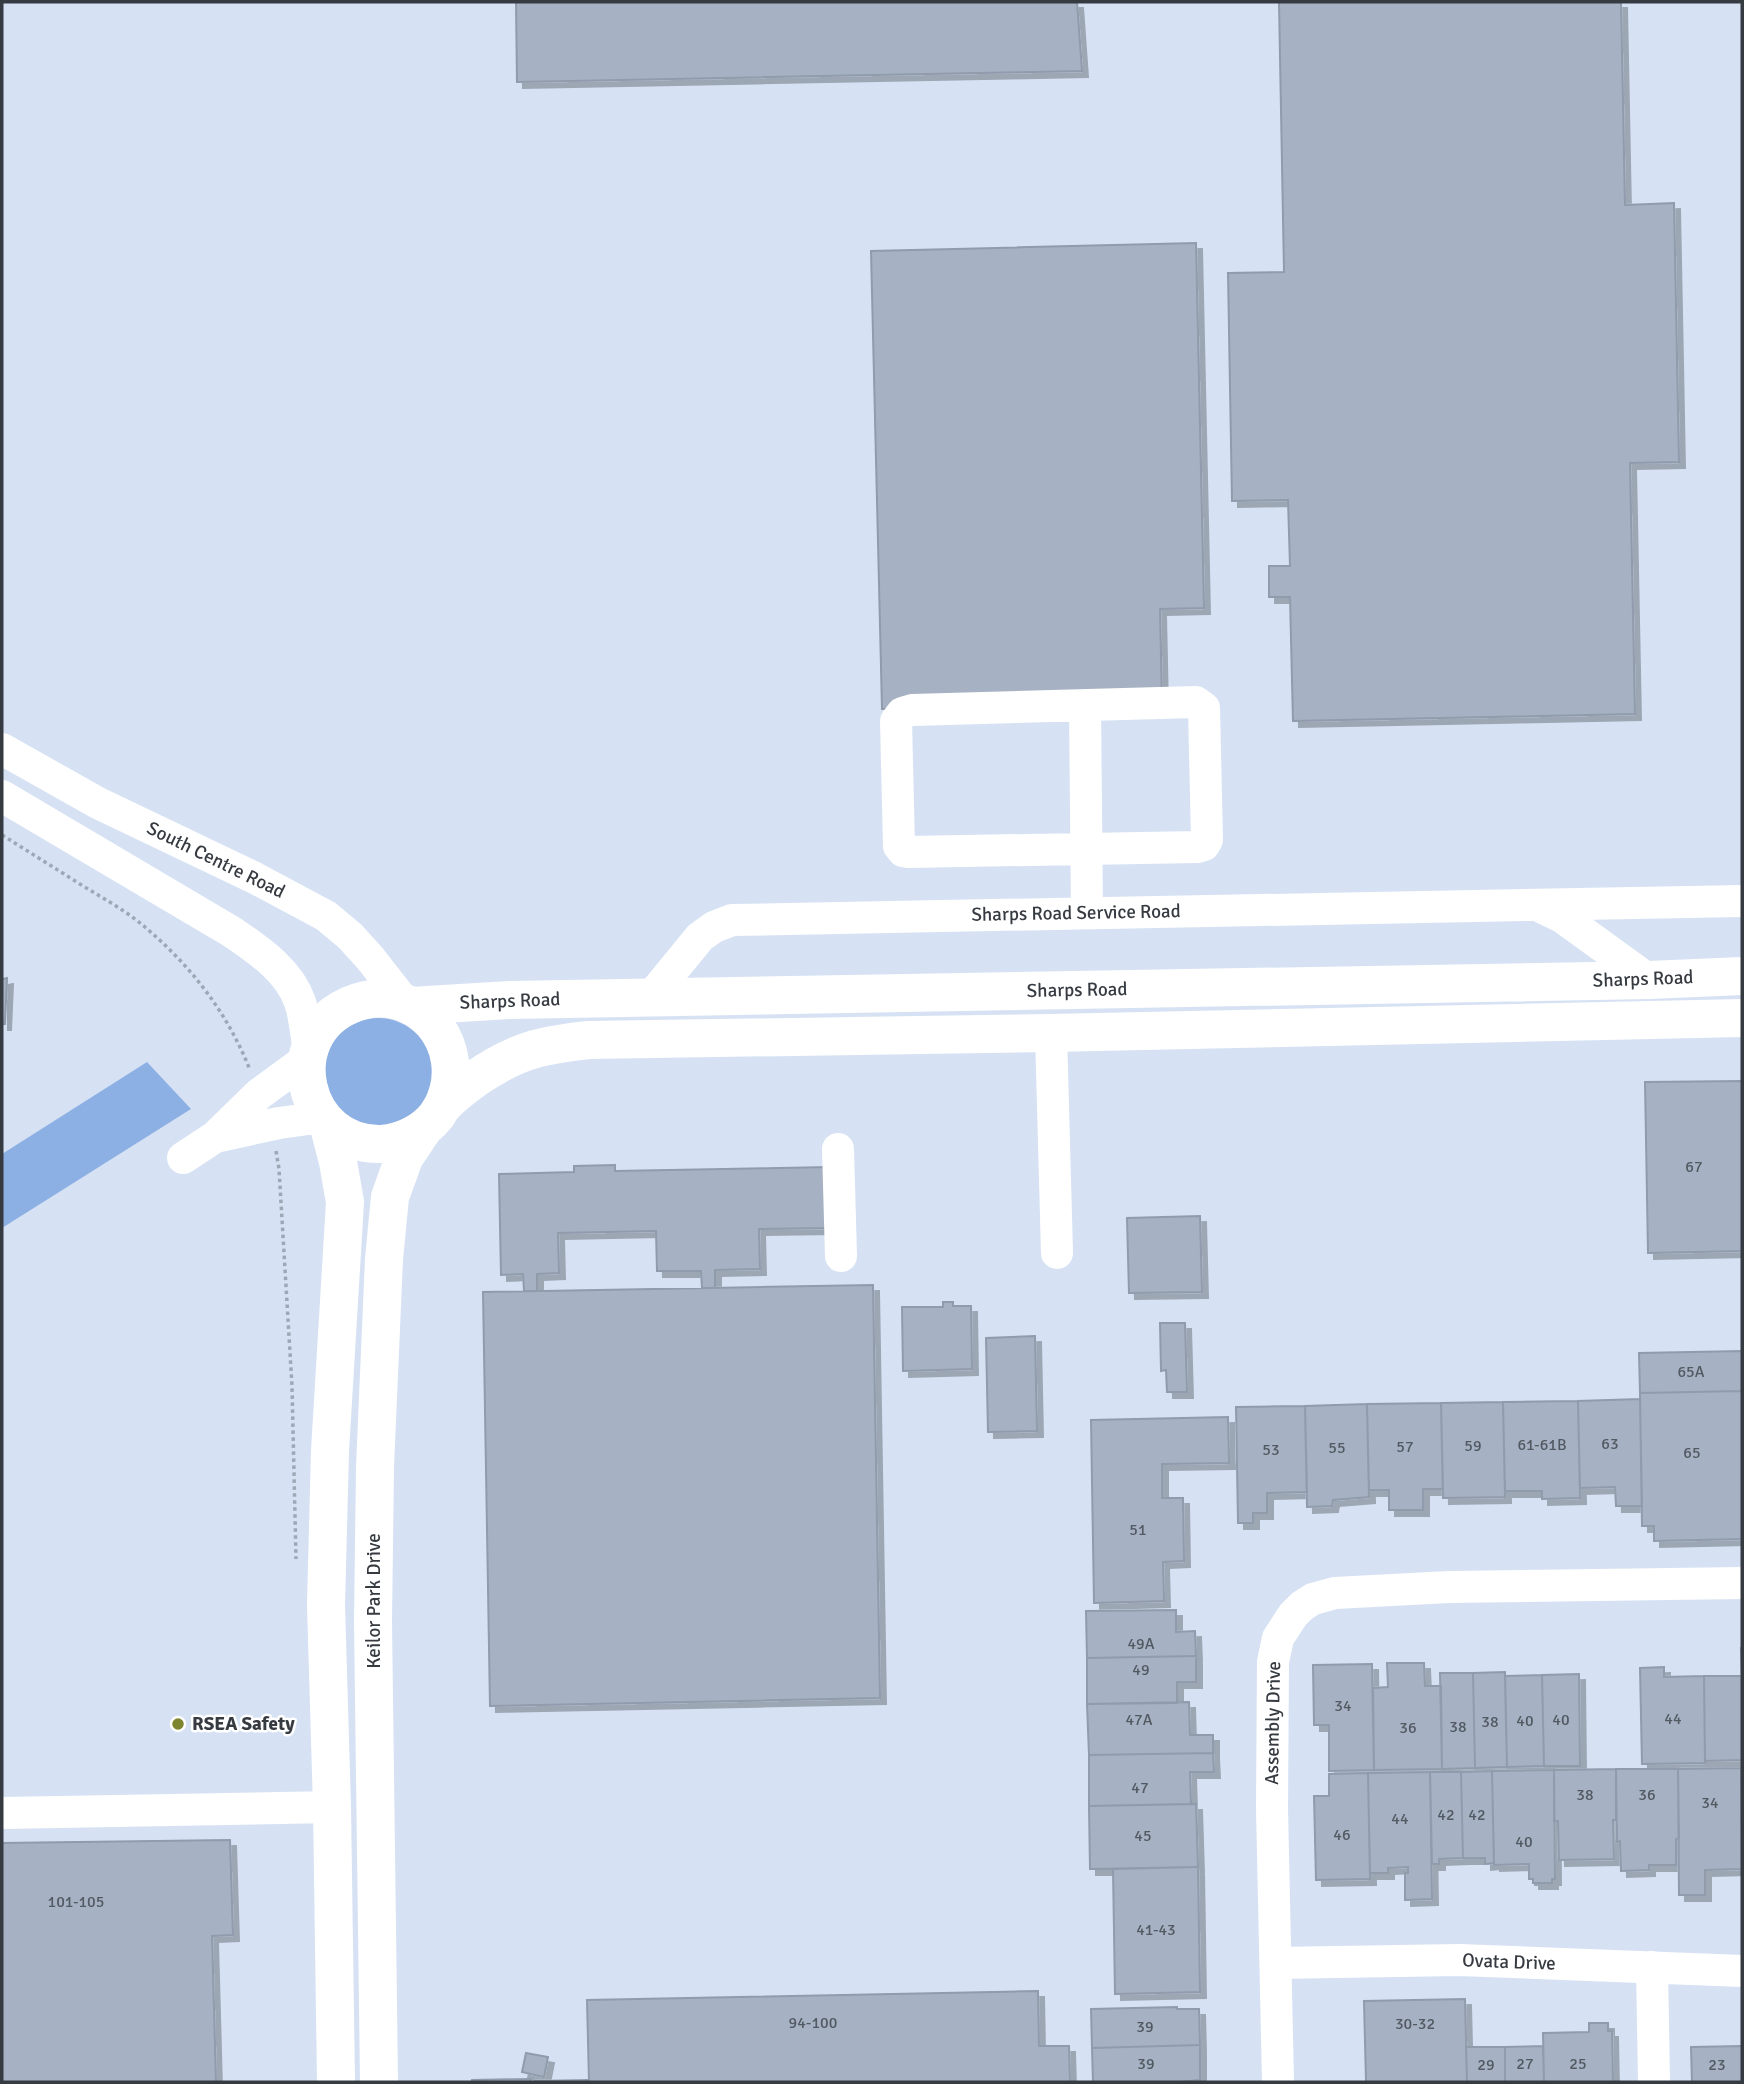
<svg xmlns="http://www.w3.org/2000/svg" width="1744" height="2084" font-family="Signika,sans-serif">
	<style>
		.green { fill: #8db0e4 }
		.building { fill: #a6b2c3; stroke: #909bac; stroke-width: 2; filter: url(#shadow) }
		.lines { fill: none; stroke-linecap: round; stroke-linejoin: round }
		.path { stroke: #9da7b5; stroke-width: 3.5; stroke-dasharray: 3.5 3.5; stroke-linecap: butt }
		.minor { stroke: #fff; stroke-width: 32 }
		.major { stroke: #fff; stroke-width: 38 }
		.poi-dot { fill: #7e8531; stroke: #fff; stroke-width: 2.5 }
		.labels { text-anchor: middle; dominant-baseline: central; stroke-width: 5; stroke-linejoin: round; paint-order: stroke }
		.number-label { font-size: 16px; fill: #525962 }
		.street-label { font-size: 19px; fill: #363b42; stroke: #fff }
		.poi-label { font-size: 19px; font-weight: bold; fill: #363b42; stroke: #fff; text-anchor: start }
	</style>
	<defs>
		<filter id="shadow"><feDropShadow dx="6" dy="6" stdDeviation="0" flood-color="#0004"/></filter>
	</defs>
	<rect width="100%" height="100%" fill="#d6e2f4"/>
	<path class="green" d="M323 1073a55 55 0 1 1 110 0a55 55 0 1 1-110 0Z
		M147,1062L191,1109L2,1228V1154Z"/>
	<path class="building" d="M516,2H1077L1082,71L517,82Z
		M1279,2H1621L1625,205L1674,203L1679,462L1630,463L1635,714L1293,721L1290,597H1269V566H1290L1288,500L1232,501L1228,273L1284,272Z
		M1196,243L1204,608L1160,609L1162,702L882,709L871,251Z
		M7,978L5,1024H2V979Z
		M1742,1081V1251L1648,1253L1645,1082Z
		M615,1165V1171L829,1167L830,1228L759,1229L760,1269L715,1270V1288H702L701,1271H657L656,1231L558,1233L559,1273L537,1274V1291H524L523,1274L501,1275L499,1174L574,1172V1166Z
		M1200,1216L1202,1292L1129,1293L1127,1218Z
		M873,1285L880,1698L490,1706L483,1292Z
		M943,1302H953V1306H971L972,1369L903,1371L902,1307H943Z
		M1160,1323H1185L1187,1392H1167L1166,1370L1161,1371Z
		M1035,1336L1037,1431L988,1432L986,1338Z
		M1742,1351V1391L1640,1393L1639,1353Z
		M1742,1391V1539L1654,1541V1526H1642L1640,1393Z
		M1640,1399L1642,1506H1616L1615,1487L1580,1488L1578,1401Z
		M1578,1401L1580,1498L1542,1499V1491H1505L1503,1402Z
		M1503,1402L1505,1497L1443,1498L1441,1403Z
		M1441,1403L1443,1489H1423V1510H1389V1490H1369L1367,1404Z
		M1367,1404L1369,1497L1333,1500L1332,1506L1307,1507L1305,1406Z
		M1305,1406L1307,1492L1267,1493V1513H1253V1523H1238L1236,1407Z
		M1228,1417L1229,1463L1162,1464V1498H1183L1184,1561L1163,1562L1164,1601L1094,1603L1091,1420Z
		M1176,1610V1632L1195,1631L1196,1656L1087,1658L1086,1611Z
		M1741,1648H1742V1760L1705,1761L1704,1676H1742Z
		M1196,1656V1682H1177V1703L1087,1704V1658Z
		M1387,1663H1424L1425,1686H1441L1442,1769L1374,1770L1373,1688L1388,1687Z
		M1372,1664L1374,1770L1329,1771V1725H1314L1313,1665Z
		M1664,1667V1677L1704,1676L1705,1763L1642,1764L1640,1668Z
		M1505,1672L1507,1767L1475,1768L1473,1673Z
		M1440,1673H1473L1475,1768L1442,1769Z
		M1579,1674L1580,1766H1544L1542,1675Z
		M1542,1675L1544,1766L1507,1767L1505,1676Z
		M1189,1702L1190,1735H1213V1753L1089,1755L1087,1704Z
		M1213,1753L1214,1772H1190L1191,1804L1089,1806V1755Z
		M1741,1768L1742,1869L1705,1870V1895H1679L1678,1769Z
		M1741,1768H1742V1882V1869Z
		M1616,1769V1820H1613L1614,1859L1559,1860L1558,1821H1554V1770Z
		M1616,1769H1678L1679,1838L1676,1839V1865H1649V1870L1621,1871L1620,1841L1617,1842Z
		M1554,1770L1555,1879H1552V1883H1533V1879H1529V1864L1494,1865L1492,1771Z
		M1492,1771L1494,1863L1485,1864V1858H1463L1461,1772Z
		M1430,1772L1432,1899L1405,1900V1873H1408V1867L1388,1868V1873H1370L1368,1773Z
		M1430,1772H1461L1463,1858L1439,1859V1864H1432Z
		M1368,1773L1370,1879L1316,1880L1314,1796H1329V1774Z
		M1196,1804L1198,1867L1090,1869L1089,1806Z
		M230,1840L233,1935L212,1936L216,2082H2V1843Z
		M1198,1867L1200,1992L1115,1994L1113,1869Z
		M1038,1991L1039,2046H1069L1070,2082H589L587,2000Z
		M1465,1999L1467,2082H1366L1364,2001Z
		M1177,2007V2009H1199L1200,2045L1092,2048L1091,2009Z
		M1589,2023H1608V2031H1612L1613,2082H1544L1543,2033L1589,2032Z
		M1200,2045V2080L1179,2082H1093L1092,2048Z
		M1543,2046L1544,2082H1505V2047Z
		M1742,2046V2082H1692L1691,2047Z
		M1466,2047H1505V2082H1467Z
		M526,2053L548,2057L544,2077L522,2072Z
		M531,2079V2082H472V2080Z
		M589,2080V2082H534V2081Z"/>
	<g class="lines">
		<path class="path" d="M2,835C31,853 59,871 88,889C108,901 129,913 146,928C192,967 228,1014 250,1070
			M276,1151L279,1169L292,1386L296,1559"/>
		<path class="minor" d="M1196,702L1204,708L1207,840L1204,845L1197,847L908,852L903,851L899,846L896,721L902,713L912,710Z
			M1085,706L1087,912
			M2,749L98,803L255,878L326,916L350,936L370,958L406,1004
			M2,796L232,932C258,950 289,970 300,1002C305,1017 306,1035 309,1051
			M1539,906L1562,917L1649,980
			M650,998L700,937L714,927L732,920L1742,901
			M1051,1033L1057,1253
			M215,1137L279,1123L323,1117
			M838,1149L841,1256
			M183,1158L215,1137L259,1094L307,1059
			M2,1813L332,1807
			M1276,1963L1459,1960L1742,1971
			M1652,1967L1654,2082
			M1278,2082L1272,1809L1273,1662L1278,1638L1293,1615L1302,1606L1313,1599L1335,1593L1449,1587L1742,1583"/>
		<path class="major" d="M411,1006L510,1000L1649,980L1742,976
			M442,1107C473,1046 416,977 350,1005C277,1036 302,1147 382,1144C403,1142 424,1132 437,1115C439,1112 440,1109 443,1106C451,1097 464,1087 475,1079C515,1051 541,1045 589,1040L1051,1033L1742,1018
			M328,1123L338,1162L345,1202L330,1451L326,1605L332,1807L336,2082
			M379,2082L373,1621L375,1467L384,1259L390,1197L404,1158L424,1128"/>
	</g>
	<circle class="poi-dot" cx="178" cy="1724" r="7"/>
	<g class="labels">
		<g class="number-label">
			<text x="1694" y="1167">67</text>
			<text x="1691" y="1372">65A</text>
			<text x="1610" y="1444">63</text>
			<text x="1542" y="1445">61-61B</text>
			<text x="1473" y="1446">59</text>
			<text x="1405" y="1447">57</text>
			<text x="1337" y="1448">55</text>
			<text x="1271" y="1450">53</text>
			<text x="1692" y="1453">65</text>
			<text x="1138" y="1530">51</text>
			<text x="1141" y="1644">49A</text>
			<text x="1141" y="1670">49</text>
			<text x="1343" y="1706">34</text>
			<text x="1673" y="1719">44</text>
			<text x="1139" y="1720">47A</text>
			<text x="1561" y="1720">40</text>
			<text x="1525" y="1721">40</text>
			<text x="1490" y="1722">38</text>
			<text x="1458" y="1727">38</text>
			<text x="1408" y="1728">36</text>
			<text x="1140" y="1788">47</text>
			<text x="1585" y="1795">38</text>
			<text x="1647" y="1795">36</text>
			<text x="1710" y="1803">34</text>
			<text x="1446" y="1815">42</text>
			<text x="1477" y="1815">42</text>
			<text x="1400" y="1819">44</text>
			<text x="1342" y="1835">46</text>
			<text x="1143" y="1836">45</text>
			<text x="1524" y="1842">40</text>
			<text x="76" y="1902">101-105</text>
			<text x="1156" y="1930">41-43</text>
			<text x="813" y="2023">94-100</text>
			<text x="1415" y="2024">30-32</text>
			<text x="1145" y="2027">39</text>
			<text x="1146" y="2064">39</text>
			<text x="1525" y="2064">27</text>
			<text x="1578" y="2064">25</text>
			<text x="1486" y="2065">29</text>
			<text x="1717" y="2065">23</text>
		</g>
		<g class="street-label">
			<text transform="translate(216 860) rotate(26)">South Centre Road</text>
			<text transform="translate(1076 913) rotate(-1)">Sharps Road Service Road</text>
			<text transform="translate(1643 979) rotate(-2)">Sharps Road</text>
			<text transform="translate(1077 990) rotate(-1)">Sharps Road</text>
			<text transform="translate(510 1001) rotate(-2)">Sharps Road</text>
			<text transform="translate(374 1601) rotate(-90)">Keilor Park Drive</text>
			<text transform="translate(1273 1723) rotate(-89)">Assembly Drive</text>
			<text transform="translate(1509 1962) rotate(2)">Ovata Drive</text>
		</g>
		<g class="poi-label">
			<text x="192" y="1724">RSEA Safety</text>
		</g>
	</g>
	<rect width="1744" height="2084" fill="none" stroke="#363b42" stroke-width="7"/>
</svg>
